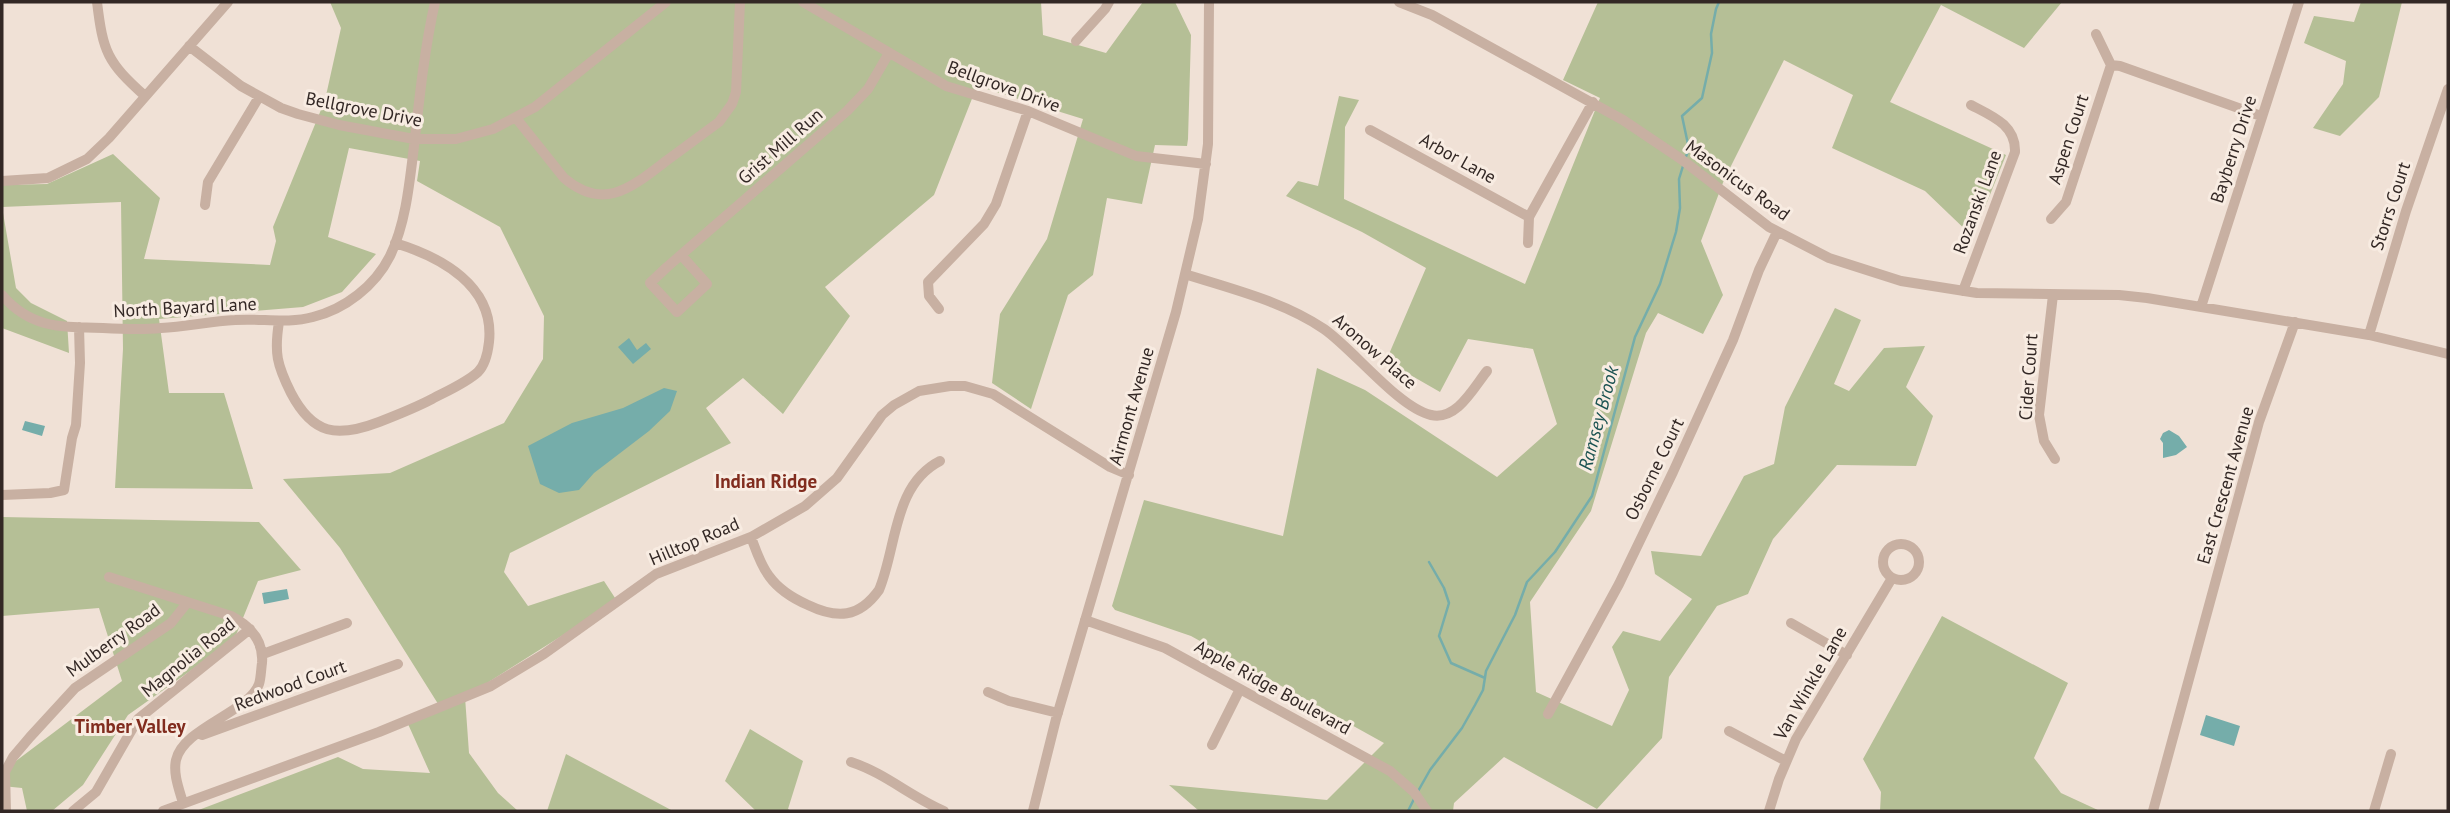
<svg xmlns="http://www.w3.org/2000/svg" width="2450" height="813" font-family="'PT Sans',sans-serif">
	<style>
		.green { fill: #b5bf96 }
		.water { fill: #75adaa }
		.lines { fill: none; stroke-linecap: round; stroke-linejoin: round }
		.stream { stroke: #75adaa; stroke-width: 2.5 }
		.minor { stroke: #c8b0a2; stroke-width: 10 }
		.labels { text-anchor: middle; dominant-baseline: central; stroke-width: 6; stroke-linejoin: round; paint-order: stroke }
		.street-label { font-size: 18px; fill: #332825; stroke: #f8ece2 }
		.water-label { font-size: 19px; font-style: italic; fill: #1b5352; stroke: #f8ece2 }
		.neighbourhood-label { font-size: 19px; font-weight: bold; fill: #812c1e; stroke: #f8ece2 }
	</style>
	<rect width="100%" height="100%" fill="#f0e1d6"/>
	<path class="green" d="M330,2H1041L1043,35L1106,53L1143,2H1175L1191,35L1188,139L1187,146L1155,145L1142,204L1107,198L1093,275L1068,295L1031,409L992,383L1000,314L1047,239L1083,119L977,86L934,195L825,287L850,316L783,414L743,378L706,408L731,443L510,553L504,572L528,606L604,581L617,601L465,697L469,753L498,793L518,811H196L338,757L363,769L430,773L408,724L440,707L340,548L283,479L390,473L504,423L543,359L544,316L500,227L417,181L420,161L349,148L328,237L376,254L342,292L303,307L159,319L169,393H224L253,489L115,488L123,349L121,202L2,207L16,288L31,303L67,321L69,353L2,328V185L47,184L113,154L160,198L144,259L270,265L276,241L273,227L325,100L341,28Z
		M1598,2H2062L2024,48L1941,5L1890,102L2006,155L1973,237L1925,191L1832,148L1853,95L1784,60L1724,180L1701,241L1723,295L1703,334L1658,313L1646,333L1591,511L1530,602L1536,692L1612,726L1629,690L1612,647L1623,631L1660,641L1692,599L1655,574L1651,551L1701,556L1744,476L1774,464L1785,407L1835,308L1861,320L1834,384L1849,391L1884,348L1925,346L1906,387L1933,416L1916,466L1837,465L1773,539L1748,594L1717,606L1669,677L1662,738L1597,809L1504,757L1454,803L1453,811H1199L1169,785L1327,800L1384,743L1191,636L1115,610L1112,606L1144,500L1283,536L1317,368L1365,390L1497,477L1557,424L1533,349L1468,339L1440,392L1386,361L1426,268L1362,232L1286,196L1298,181L1318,186L1339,96L1359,100L1345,127L1344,199L1525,284L1600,98L1563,80Z
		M2361,2H2402L2379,97L2340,136L2313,128L2343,84L2346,61L2304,43L2314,16L2354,22Z
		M2,517L259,522L301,570L258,581L234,640L128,715L83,785L52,811H27L22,788L2,786L4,770L122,681L99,608L2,616Z
		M1942,616L2068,683L2034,758L2061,793L2100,811H1880L1881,792L1863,759Z
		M750,729L803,761L788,809L791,811H756L725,781Z
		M566,754L673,811H547Z"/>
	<path class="water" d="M629,338L637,350L646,343L651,349L633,364L618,347Z
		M664,388L677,391L670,411L649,431L594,473L579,490L559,493L540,484L528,446L572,423L623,408Z
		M25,421L45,426L42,436L22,430Z
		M2169,430L2179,436L2187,447L2176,455L2163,458V443L2160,439L2163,433Z
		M287,589L289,599L264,604L262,593Z
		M2206,715L2240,726L2234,746L2200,735Z"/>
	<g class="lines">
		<path class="stream" d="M1685,159L1689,149L1682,116L1702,98L1712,53L1711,34L1716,9L1719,2
			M1429,562L1444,588L1449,603L1439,636L1451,663L1485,678
			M1417,793L1430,770L1462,728L1475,705L1483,690L1486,671L1515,615L1527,582L1555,552L1592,496L1635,337L1660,284L1676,232L1680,208L1679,179L1683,166
			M1408,811L1414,799"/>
		<path class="minor" d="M97,2C103,52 107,62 145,96
			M803,2L946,86L1028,111L1136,156L1206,164
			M1399,2L1432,15L1623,120L1681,159L1769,227L1829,258L1901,281L1977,293L2119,295L2147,298L2369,335L2448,354
			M2096,34L2111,65L2120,66L2261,116
			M1076,41L1105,9L1109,2
			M189,46L241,86L281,108L298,114L339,125L414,139H456L493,129L535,107L666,2
			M516,118L564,178C604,212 632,187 666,161C684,148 701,135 719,122L732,104L736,92L740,2
			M1370,130L1529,217
			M2,181L48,178L87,159L109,138L228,2
			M205,205L208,182L259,97
			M2051,219L2066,202L2111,65
			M1528,243L1529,217L1593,102
			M681,255L707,284L677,312L650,283L667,267L847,111L868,89L889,53
			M1185,274C1231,289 1283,301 1324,329C1353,349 1399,408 1431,415C1457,421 1474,387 1487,371
			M1963,291L2015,152C2016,125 1992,116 1971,105
			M2,295C31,329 62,327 103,328C122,329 142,330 161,328C186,327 210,321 235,320C261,318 287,324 313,317C345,309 375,286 390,256C407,221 410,177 415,138C420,92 425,47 435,2
			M2053,295L2039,415L2044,441L2055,459
			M2201,307L2299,2
			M939,309L929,296L928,282L984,224L996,204L1028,111
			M279,322C274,353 277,365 291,393C313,435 337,438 379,422C397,415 415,408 432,399C447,391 466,383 478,372C485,365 488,351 489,342C495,286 441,257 395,243
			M2369,335L2406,211L2448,89
			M2,495L50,493L64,490L72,438L76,425L80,363L79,327
			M751,537C756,550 760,564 769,576C779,590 792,598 808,605C837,619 859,618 879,590C897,547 893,485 940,461
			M1883 562a18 18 0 1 1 36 0a18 18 0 1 1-36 0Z
			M109,577L231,616C250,626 264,640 262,663C261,669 261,678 259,684C249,712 183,728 176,760C173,774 179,789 183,803
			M1085,620L1165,648L1390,771L1414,792L1427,811
			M1791,623L1847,655
			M263,654L347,623
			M988,692L1009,701L1058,713
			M1548,714L1619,584L1673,472L1733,340L1759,270L1777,232
			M1729,731L1786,761
			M202,735L398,664
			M1212,745L1240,689
			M851,762C885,773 911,797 944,811
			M6,811L5,772L13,757L30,737L75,688L171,623L187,603
			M73,811L96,792L138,719L250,629
			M163,811L379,732L491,686L544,654L656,574L751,537L805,506L837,478L882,415L894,405L919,391L950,386H965L993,394L1110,467L1129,475
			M1033,811L1056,719L1176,312L1198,219L1208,144L1209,2
			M1769,811L1779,779L1796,739L1892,578
			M2153,811L2259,422L2295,322
			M2374,811L2391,754"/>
	</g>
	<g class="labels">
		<g class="street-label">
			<text transform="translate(1004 86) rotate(20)">Bellgrove Drive</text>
			<text transform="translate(364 109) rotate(11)">Bellgrove Drive</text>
			<text transform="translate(2068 139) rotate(-72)">Aspen Court</text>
			<text transform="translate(780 146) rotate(-41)">Grist Mill Run</text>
			<text transform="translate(2233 149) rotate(-72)">Bayberry Drive</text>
			<text transform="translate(1458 158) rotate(29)">Arbor Lane</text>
			<text transform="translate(1738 180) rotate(36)">Masonicus Road</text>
			<text transform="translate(1977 202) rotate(-70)">Rozanski Lane</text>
			<text transform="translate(2390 206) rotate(-72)">Storrs Court</text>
			<text transform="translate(185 307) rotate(-3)">North Bayard Lane</text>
			<text transform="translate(1375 351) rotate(41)">Aronow Place</text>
			<text transform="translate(2028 377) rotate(-86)">Cider Court</text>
			<text transform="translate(1131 406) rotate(-74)">Airmont Avenue</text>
			<text transform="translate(1654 469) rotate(-64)">Osborne Court</text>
			<text transform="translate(2225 485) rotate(-74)">East Crescent Avenue</text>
			<text transform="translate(694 541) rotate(-23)">Hilltop Road</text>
			<text transform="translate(113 640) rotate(-36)">Mulberry Road</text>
			<text transform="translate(188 657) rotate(-39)">Magnolia Road</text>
			<text transform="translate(1810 683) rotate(-60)">Van Winkle Lane</text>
			<text transform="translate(290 685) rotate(-20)">Redwood Court</text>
			<text transform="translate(1273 687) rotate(29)">Apple Ridge Boulevard</text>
		</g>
		<g class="water-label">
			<text transform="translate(1598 418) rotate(-75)">Ramsey Brook</text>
		</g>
		<g class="neighbourhood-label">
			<text x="766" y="481">Indian Ridge</text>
			<text x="130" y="726">Timber Valley</text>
		</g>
	</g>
	<rect width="2450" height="813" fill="none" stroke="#332825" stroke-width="7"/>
</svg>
